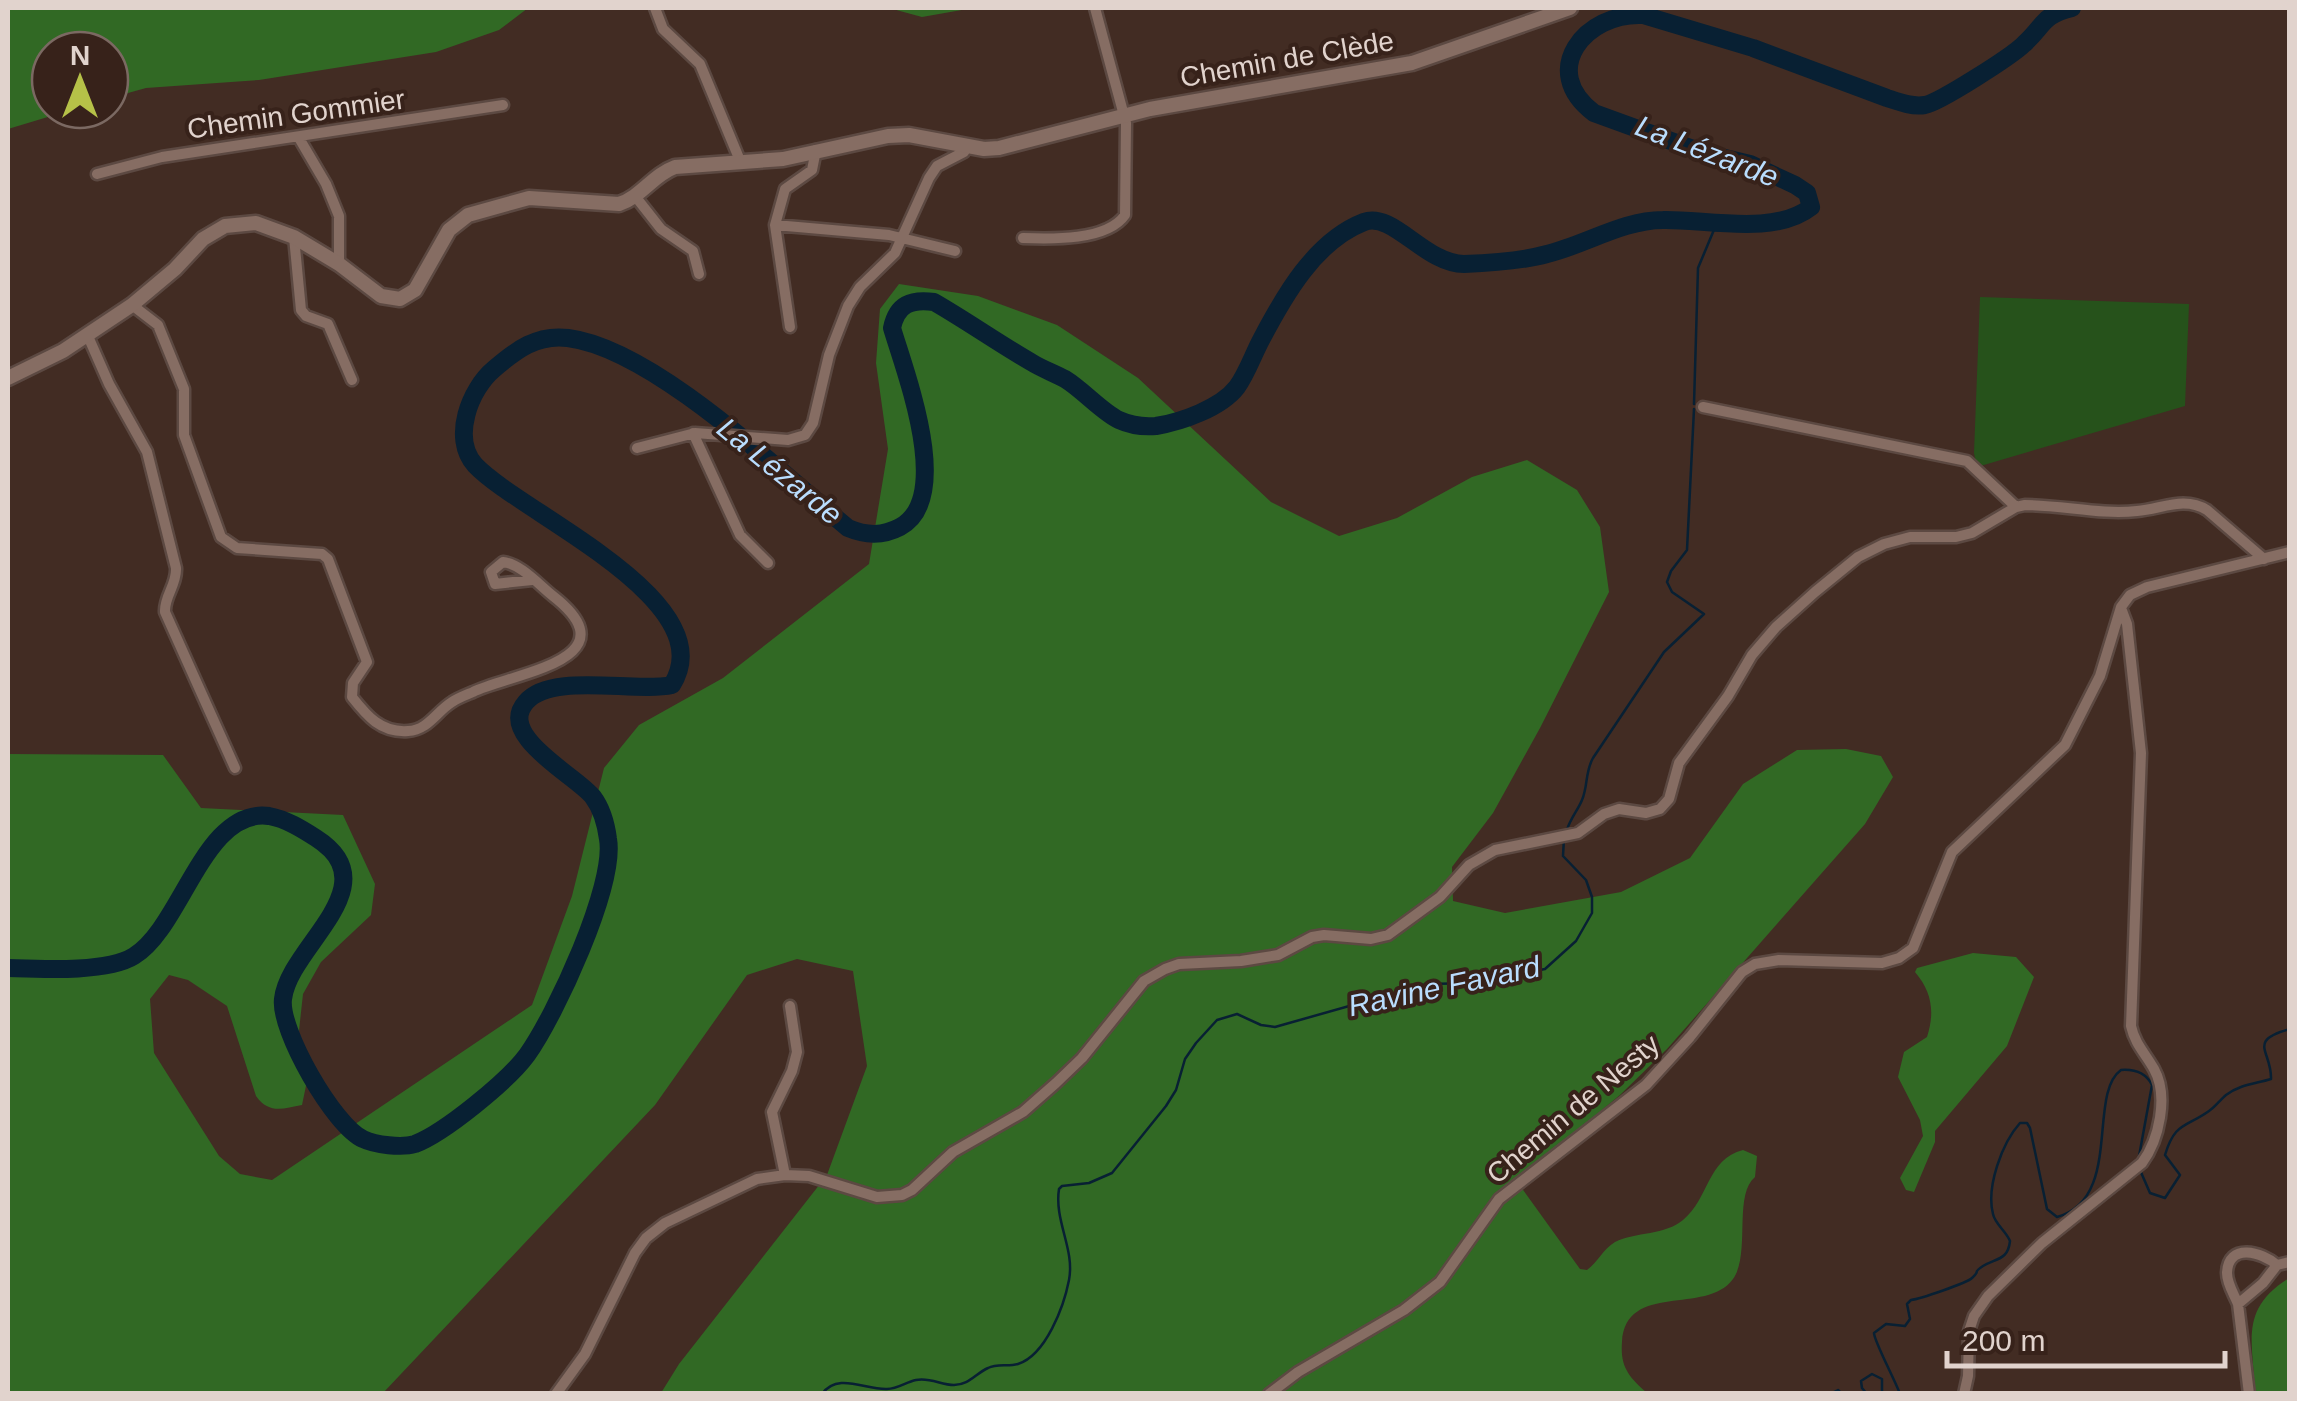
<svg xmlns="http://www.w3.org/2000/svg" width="2297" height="1401" font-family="Arial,sans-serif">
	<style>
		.green { fill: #26521b }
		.forest { fill: #316924 }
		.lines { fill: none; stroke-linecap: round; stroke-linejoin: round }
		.stream { stroke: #082033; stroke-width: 2.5 }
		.river { stroke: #082033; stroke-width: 18 }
		.minor-casing { stroke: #5c4942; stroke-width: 15 }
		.secondary-casing { stroke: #5c4942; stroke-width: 19 }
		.minor { stroke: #866d63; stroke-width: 10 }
		.secondary { stroke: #866d63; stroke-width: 14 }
		.labels { text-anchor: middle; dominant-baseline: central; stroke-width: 8; stroke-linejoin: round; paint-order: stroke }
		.street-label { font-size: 28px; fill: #e1d3cd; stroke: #37221a }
		.water-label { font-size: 30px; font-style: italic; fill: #b9ddfe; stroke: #37221a }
	</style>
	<rect width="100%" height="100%" fill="#422c23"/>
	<path class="green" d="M1980,297L2189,304L2185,406L1977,467L1974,453Z"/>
	<path class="forest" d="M8,8H528L499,30L436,52L259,80L146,88L110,98V50H50V110H71L8,129Z
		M889,8H973L922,17Z
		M899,284L978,296L1057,325L1138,378L1271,502L1339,536L1397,518L1472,477L1527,460L1577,490L1600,527L1609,592L1540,728L1493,813L1452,867L1453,901L1505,913L1621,892L1690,858L1743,784L1797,750L1846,749L1881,756L1893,777L1865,824L1667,1049L1620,1095L1524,1175L1521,1187L1580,1269L1587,1270C1598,1262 1603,1249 1615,1242C1635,1232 1666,1235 1683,1220C1709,1199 1707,1159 1743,1150L1757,1156L1755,1177C1733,1195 1751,1254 1733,1279C1706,1316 1626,1281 1622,1342C1620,1367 1629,1377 1647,1393H661L679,1364L827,1175L867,1066L853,971L797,959L747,975L655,1105L383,1393L8,1394V754L163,755L201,808L343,815L375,884L371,915L321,962L303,994L297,1049L307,1081L302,1105C282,1109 269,1114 256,1096L227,1006L188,980L169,975L150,999L154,1053L219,1156L240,1174L272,1180L532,1005L572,896L604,768L639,725L723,678L869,564L888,449L876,363L880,309Z
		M1973,953L2016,957L2034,977L2007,1046L1935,1131V1142L1914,1192L1906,1190L1900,1178L1923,1136L1920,1120L1898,1077L1904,1052L1927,1037C1935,1012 1932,992 1915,972L1917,968Z
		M2289,1278V1393H2255C2253,1341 2239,1309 2289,1278Z"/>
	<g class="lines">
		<path class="stream" d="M1694,404L1698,268L1716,225
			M1567,830C1570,819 1578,810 1582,800C1588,786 1585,772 1593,758L1664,652L1704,614L1672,592L1667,582L1671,571L1687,550L1694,409
			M2140,1170L2150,1193L2165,1198L2180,1175L2165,1155C2175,1122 2185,1128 2209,1111C2215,1107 2220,1100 2226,1095C2241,1084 2255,1084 2271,1079C2272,1051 2246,1041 2290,1029
			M822,1394C838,1372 865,1390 887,1389C898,1389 906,1382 916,1380C930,1377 941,1385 954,1385C969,1385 975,1374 988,1368C997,1363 1008,1367 1018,1364C1046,1355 1064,1306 1069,1280C1075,1249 1054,1221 1059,1189L1062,1186L1089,1183L1112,1173L1166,1106L1176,1090L1185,1059L1196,1043L1217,1020L1237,1014L1261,1025L1275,1027L1427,984L1476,983L1545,969L1576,941L1592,913V897L1586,880L1563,856L1564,838
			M1830,1394L1838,1390L1842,1394
			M1867,1394L1862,1388L1861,1381L1872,1374L1882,1379V1394
			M1900,1394C1895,1380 1874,1341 1874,1333L1886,1324L1905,1326L1910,1319L1907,1304L1911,1300C1920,1299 1967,1283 1972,1278C1982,1269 1971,1274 1983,1266C1997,1258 2008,1260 2010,1241C2006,1231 1995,1224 1993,1214C1986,1187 2002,1143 2020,1123H2027L2030,1128L2047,1209L2057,1217C2123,1199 2087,1094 2121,1070C2135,1069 2146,1073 2152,1085L2138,1162"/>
		<path class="river" d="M8,968C39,969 107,973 134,956C182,927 204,807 269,816C286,819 302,829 316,838C391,886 289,946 283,999C279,1030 334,1126 363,1139C375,1145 402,1148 415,1144C444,1133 508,1081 527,1055C555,1016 616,885 608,839C606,824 602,809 593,797C577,776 496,736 526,702C551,672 635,693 672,685C725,600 520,513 475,465C451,438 470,389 494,369C516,350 537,334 568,338C654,349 780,472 848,528C867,536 883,536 900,527C954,498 905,372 892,328C897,304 911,299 934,302C967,321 998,343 1031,362C1042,369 1054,373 1065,379C1083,390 1102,412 1119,420C1130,425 1144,427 1156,426C1181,422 1221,408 1237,387C1247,373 1253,355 1261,340C1284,296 1315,241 1364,222C1393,211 1425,264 1464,264C1490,263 1522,261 1547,254C1585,245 1623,220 1663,220C1705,219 1775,236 1811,207L1807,193L1795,185L1750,164L1704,153L1594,113C1538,71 1585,12 1643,15L1753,48L1887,98C1899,102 1912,107 1925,105C1940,102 2012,56 2024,44C2044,26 2042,15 2072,8"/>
		<defs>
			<path id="minor" d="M655,8L663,29L700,64L741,163
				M299,138L326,184L339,216V264
				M97,174L162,157L503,105
				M635,196L661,229L693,251L699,274
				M775,225L889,235L955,251
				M294,237L301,310L306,316L328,324L352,380
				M1023,238C1051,239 1107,241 1125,215L1126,123L1095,8
				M132,305L158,325L184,389V435L221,537L237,548L322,554L328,559L367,662L353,683L352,697C367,716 381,733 408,731C428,730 436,712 452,702C458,698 466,695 473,692C512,673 635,660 553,596C539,585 521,564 503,562L491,572L495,584L532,580
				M790,327L775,225L785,189L812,170L816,150
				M87,334L109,384L147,452L176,568C177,585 164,596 165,612L235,768
				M1703,407L1967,461L2016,507
				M693,433L740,535L768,563
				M637,448L695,433L788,440L805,435L813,423L829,355L848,306L860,287L895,253L929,178L937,166L964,152L968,146
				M785,1175L772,1112L792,1071L797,1052L790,1006
				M2238,1304C2234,1294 2227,1284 2227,1273C2228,1242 2262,1252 2277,1265
				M556,1394L585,1354L635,1253L646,1238L665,1223L757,1179L785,1175L809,1176L877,1197L902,1195L912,1190L953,1152L1023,1112L1056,1083L1082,1058L1144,981L1165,969L1179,964L1241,961L1278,955L1312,937L1324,935L1371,939L1388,935L1440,897L1469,865L1495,850L1578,833L1604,814L1619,809L1646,813L1660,809L1669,799L1679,763L1728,696L1752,655L1776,627L1815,592L1858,557L1884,544L1910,537H1956L1972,533L2016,507L2025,505C2063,505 2100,515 2137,511C2162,509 2184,496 2207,510L2264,559
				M1269,1394L1298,1372L1404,1310L1440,1282L1499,1199L1646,1085L1690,1037L1742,972L1755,964L1779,960L1882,963L1899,958L1913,948L1952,852L2065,745L2100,676L2121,607L2130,595L2147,587L2290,552
				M1964,1394L1968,1376L1969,1331L1974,1316L1988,1296L2042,1243L2142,1163C2159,1140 2169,1096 2154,1069C2145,1053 2135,1044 2131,1026L2141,753L2127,624L2121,608
				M2249,1394L2238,1304L2263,1283L2277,1265L2290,1262"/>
			<path id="secondary" d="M8,378L63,351L132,305L175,269L203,239L225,226L256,223L294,237L339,264L381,296L400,299L415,290L449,230L468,215L529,198L619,204C641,197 653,175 675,167L783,159L888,136L909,135L984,149L999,148L1150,109L1412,63L1570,8"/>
		</defs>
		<use href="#minor" class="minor-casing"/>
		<use href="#secondary" class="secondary-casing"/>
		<use href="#minor" class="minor"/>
		<use href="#secondary" class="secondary"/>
	</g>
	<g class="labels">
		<g class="street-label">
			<text transform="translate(1287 59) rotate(-10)">Chemin de Clède</text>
			<text transform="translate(296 114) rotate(-8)">Chemin Gommier</text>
			<text transform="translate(1573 1109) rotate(-40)">Chemin de Nesty</text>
		</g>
		<g class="water-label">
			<text transform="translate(1707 151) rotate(21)">La Lézarde</text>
			<text transform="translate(780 471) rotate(39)">La Lézarde</text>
			<text transform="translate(1444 986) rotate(-12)">Ravine Favard</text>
		</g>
	</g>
	<rect width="2297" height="1401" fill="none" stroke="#e1d3cd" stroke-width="20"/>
	<g transform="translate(80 80)"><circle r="48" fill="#37221a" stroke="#7b6962" stroke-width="2.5"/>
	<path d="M0-8L18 38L0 25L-18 38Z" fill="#b6c148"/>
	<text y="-15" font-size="28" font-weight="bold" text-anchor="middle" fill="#e1d3cd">N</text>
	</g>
	<path d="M1947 1351v15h278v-15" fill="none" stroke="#e1d3cd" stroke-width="5"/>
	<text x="1962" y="1351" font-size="30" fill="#e1d3cd" stroke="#37221a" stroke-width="8" paint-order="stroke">200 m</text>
</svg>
